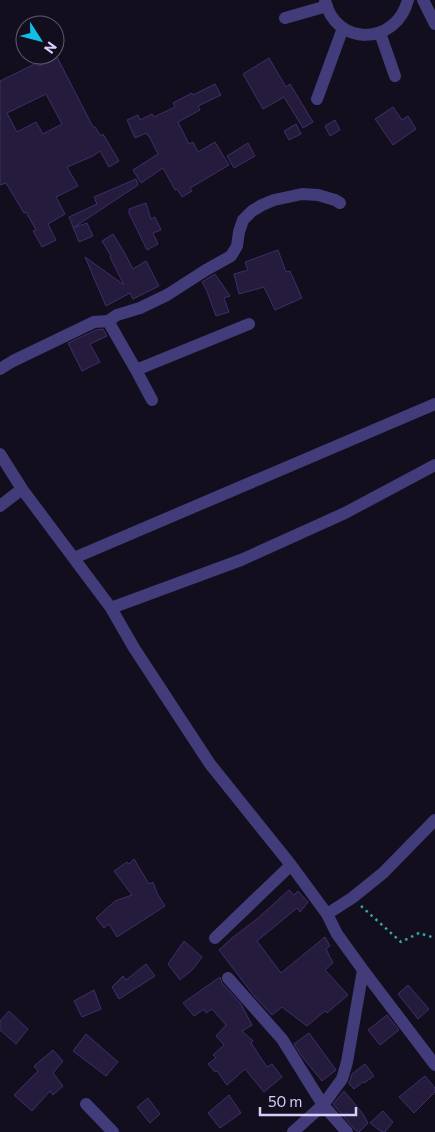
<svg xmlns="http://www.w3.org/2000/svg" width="435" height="1132" font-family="Commissioner,sans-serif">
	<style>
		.building { fill: #251b3d; stroke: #3f2f68; fill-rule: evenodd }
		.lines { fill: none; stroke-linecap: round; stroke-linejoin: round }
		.path { stroke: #36a5a8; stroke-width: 2.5; stroke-dasharray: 2.5 4; stroke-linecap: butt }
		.street { stroke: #433c7a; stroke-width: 12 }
	</style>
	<rect width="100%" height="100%" fill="#120e1e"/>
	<path class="building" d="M57,57L93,127H95L101,136L103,134L119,161L109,167L100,151L93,156L67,167L78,186L56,197L65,214L48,224L56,240L42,247L33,231L36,230L26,212L24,213L6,183L0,185V81L37,63L39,66ZM46,94L62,124L43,134L36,122L17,132L7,113Z
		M269,58L286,87L290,84L313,122L303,128L284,97L263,109L243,74Z
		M215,84L221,95L198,106L200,110L178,122L189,144L193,142L198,152L215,142L229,165L190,188L192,191L182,197L177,189L175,190L163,168L141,183L133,170L158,154L149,136H148L146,133L135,138L127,120L138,115L140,120L152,114L154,117L175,107L173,103L192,93L193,95Z
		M393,107L402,120L408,116L416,129L393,145L375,119Z
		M335,120L340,130L330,136L325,126Z
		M296,124L301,134L289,140L284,131Z
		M248,143L255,156L234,168L227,156Z
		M136,179L138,185L73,228L87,223L93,236L79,242L69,217L97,204L94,197Z
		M146,203L151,219L155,217L161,230L153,233L158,244L147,250L129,213V209Z
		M113,234L124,252L133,269L146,261L159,286L133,299L130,293L106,306L85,257L124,285L110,257L111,256L102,241Z
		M278,250L286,272L290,271L302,298L275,310L264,287L239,294L234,274L248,270L245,262Z
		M215,274L230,296L224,298L229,312L216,316L206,289L202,282Z
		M103,329L107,336L90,344L100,362L82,371L68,343L96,330Z
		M134,859L149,884L153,882L157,893L165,906L117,937L109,924L104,928L96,918L115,901L132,895L114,871L127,862L129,864Z
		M289,890L294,895L298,891L308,902L300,912L297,908L257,941L281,973L325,937L330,946L326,949L333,963L325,970L348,995L327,1013L325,1011L307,1026L282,1007L272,1015L255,997L219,950L232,938L257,919Z
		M184,941L202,957L193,969L180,980L168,964Z
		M146,964L155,976L119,999L112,987L123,976L126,980Z
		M220,977L222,983L241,1004L252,1025L242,1031L253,1041L251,1043L267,1067L272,1064L282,1077L264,1092L245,1069L227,1085L217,1071L215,1072L208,1064L216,1058L213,1055L224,1045L216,1036L226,1025L212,1009L206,1013L204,1009L194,1016L183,1003Z
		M408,985L429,1009L418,1019L398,994Z
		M94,990L101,1009L82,1017L74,1001Z
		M9,1011L28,1029L16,1044L0,1030V1021Z
		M387,1015L399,1030L380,1045L368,1030Z
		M309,1033L336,1070L322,1081L303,1058L294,1044Z
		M86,1034L118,1062L106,1076L73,1051Z
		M53,1050L63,1061L53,1073L63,1086L53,1095L50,1091L32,1111L14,1095L38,1071L34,1066Z
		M365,1064L374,1076L364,1083L363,1082L354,1089L349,1084L352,1074Z
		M425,1076L435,1088V1092L414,1113L399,1097Z
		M344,1091L363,1114L368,1123L359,1132L354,1129L333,1104Z
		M229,1095L241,1113L220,1128L208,1113Z
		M148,1098L160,1114L150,1123L137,1107Z
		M383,1111L393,1122L385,1132H382L370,1123Z"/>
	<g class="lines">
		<path class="path" d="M361,906L401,942L419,933L435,938"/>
		<path class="street" d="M325,0C335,47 396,46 408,0
			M423,0L435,24
			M285,18L327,6
			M380,33L395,76
			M317,99L343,28
			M108,321L117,315L140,308L167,295L206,270L231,256L237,246L239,232L243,220L252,211L262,205L274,200L302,194L318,195L335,200L340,203
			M0,369L13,361L94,322L108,321L136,370L152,400
			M136,370L249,324
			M0,454L22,489L111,608L134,648L210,764L291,865L327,914L337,934L363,970L347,1062L342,1079L323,1105L293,1132
			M0,506L22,489
			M74,558L435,404
			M111,608L241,560L345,513L435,465
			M327,914L352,898L383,873L435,820
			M215,938L291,865
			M363,970L435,1065
			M228,978L282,1039L323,1105L347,1132
			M86,1104L113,1132"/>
	</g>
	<g transform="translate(40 40) rotate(126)"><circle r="24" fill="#120e1e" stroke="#615b76"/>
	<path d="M0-4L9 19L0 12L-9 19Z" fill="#11bfe5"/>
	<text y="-8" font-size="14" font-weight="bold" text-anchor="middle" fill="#d7cefb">N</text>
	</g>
	<path d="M260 1107v8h96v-8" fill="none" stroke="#d7cefb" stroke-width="2.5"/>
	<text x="268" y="1107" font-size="15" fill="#d7cefb" stroke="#120e1e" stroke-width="4" paint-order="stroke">50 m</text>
</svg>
